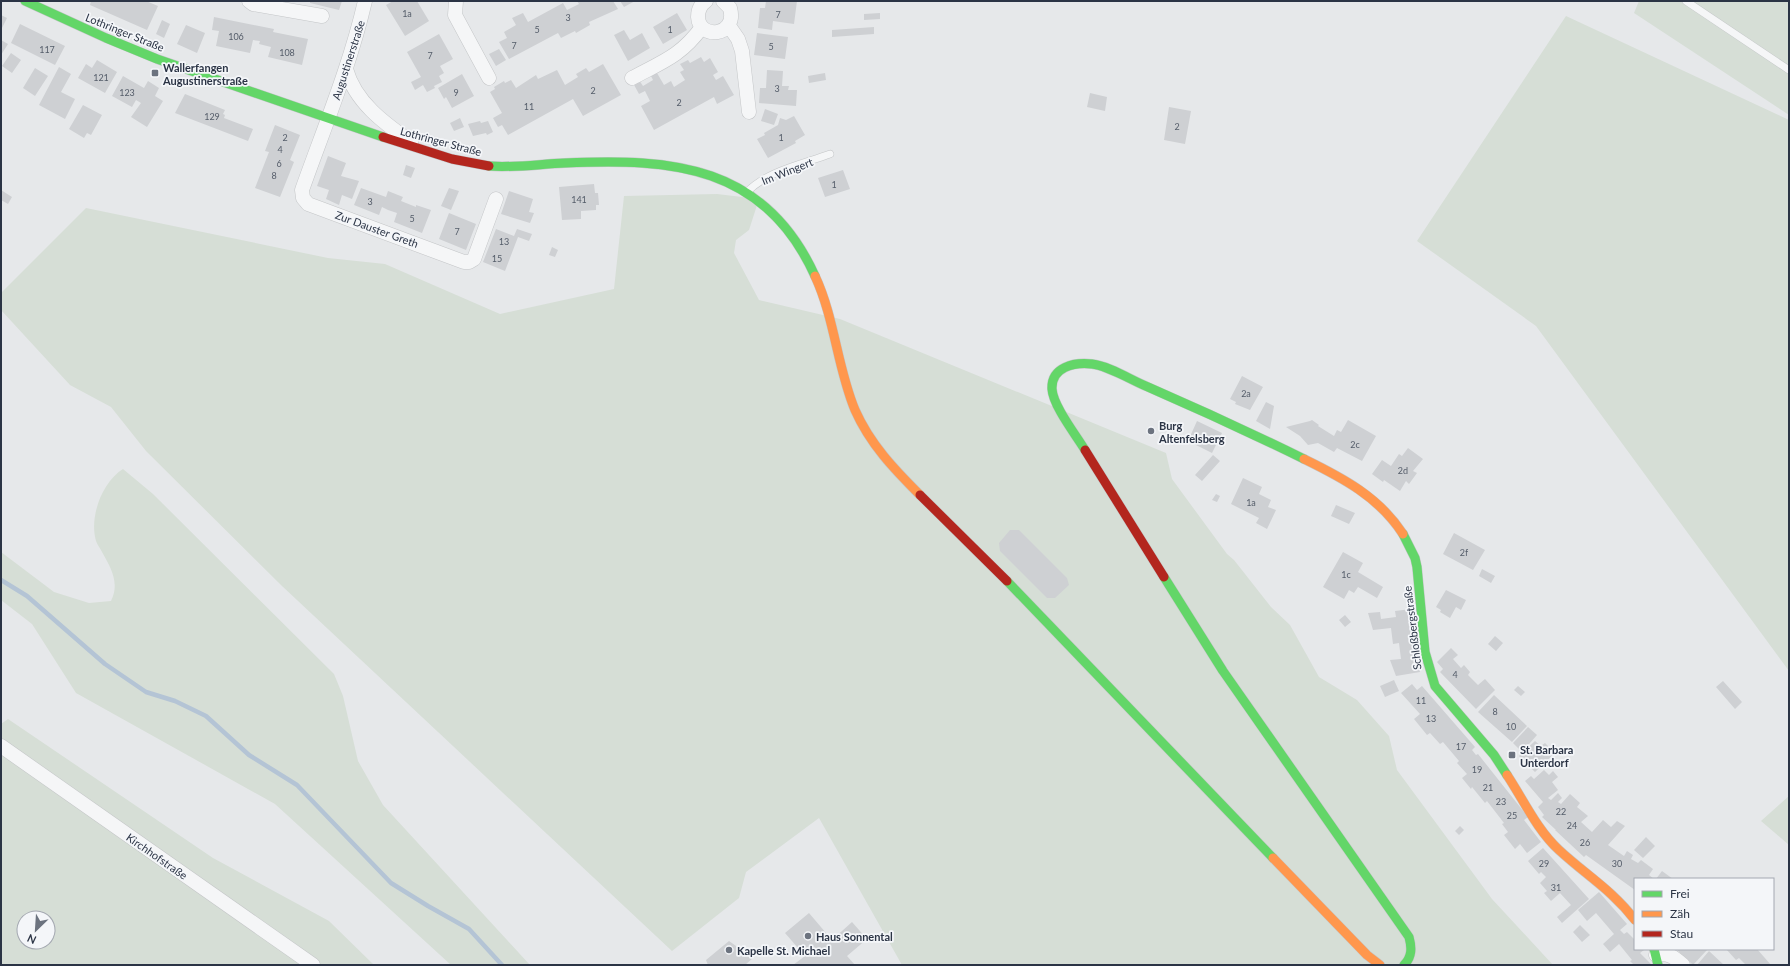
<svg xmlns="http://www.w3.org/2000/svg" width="1790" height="966" font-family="Lato,sans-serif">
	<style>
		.green { fill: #d6ded6; fill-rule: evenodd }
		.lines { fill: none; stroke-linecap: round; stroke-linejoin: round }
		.stream { stroke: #b4c4d5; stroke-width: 4.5 }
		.building { fill: #ced0d3 }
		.lane-casing { stroke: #c4c6c8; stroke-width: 8 }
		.street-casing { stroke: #c4c6c8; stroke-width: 15 }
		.fast-casing { stroke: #c4c6c8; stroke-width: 10 }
		.slow-casing { stroke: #c4c6c8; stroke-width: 10 }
		.jam-casing { stroke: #c4c6c8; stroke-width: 10 }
		.lane { stroke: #f5f6f7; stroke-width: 7 }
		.street { stroke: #f5f6f7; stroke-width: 14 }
		.fast { stroke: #63d668; stroke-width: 9 }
		.slow { stroke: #ff974d; stroke-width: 9 }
		.jam { stroke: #b3261e; stroke-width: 9 }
		.poi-dot { fill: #6c737f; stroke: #f4f6f9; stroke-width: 1.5 }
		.labels { text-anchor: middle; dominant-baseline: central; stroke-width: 3.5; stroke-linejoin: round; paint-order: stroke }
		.number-label { font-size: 9px; fill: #545c69 }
		.street-label { font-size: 11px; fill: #2b3445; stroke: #f4f6f9 }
		.poi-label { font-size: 11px; font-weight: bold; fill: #2b3445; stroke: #f4f6f9; text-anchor: start }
	</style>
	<rect width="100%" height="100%" fill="#e6e8ea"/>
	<path class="green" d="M1639,1H1789V115L1634,13Z
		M1566,16L1789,120V671L1536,326L1417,241Z
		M717,194L759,199L749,230L736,240L734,253L759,300L840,319L1166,453L1172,479L1227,554L1234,560L1271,607L1290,625L1319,677L1357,700L1389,736L1397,770L1492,899L1553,965H902L819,818L746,872L739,898L672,951L282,586L146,451L111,407L70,385L1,310V293L86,208L328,258L385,264L500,314L614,289L624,196Z
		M123,469L153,494L334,674L343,696L358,761L383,805L530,965H451L275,804L76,693L32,624L1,600V552L54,592L89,603L111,601C120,583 111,568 102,552C100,548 97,544 96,541C89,517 102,482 123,469Z
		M8,719L213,858L329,921L374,965H1V724ZM24,918H48V942H24Z
		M1789,796V845L1761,821Z"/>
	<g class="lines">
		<path class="stream" d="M1,580L27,596L105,664L146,692L175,701L206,716L249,755L297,785L391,883L428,906L469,929L502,965"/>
	</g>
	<path class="building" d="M91,1H146L158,6L147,30L90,5Z
		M310,1H342L339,10L310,3Z
		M393,1H417L429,21L405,36L386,5Z
		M577,1H613L618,9L589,22L590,25L576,33L575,31L561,38L558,33L509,59L499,42L507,38L504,32L516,25L512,18L523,13L528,22L563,3L567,10L579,4Z
		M620,1H635L624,7Z
		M766,1H797L794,24L773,21L772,30L758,28L760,8H765Z
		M677,13L687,30L663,44L653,27Z
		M880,13V19L864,20V14Z
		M1,15L7,18L1,30Z
		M214,17L274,29L273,32L308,39L302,65L268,57L271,47L259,44L260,41L253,40L250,53L216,46L219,31L212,30Z
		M162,20L170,24L164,38L156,34Z
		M20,24L65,46L55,65L11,43Z
		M186,25L205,33L197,53L177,44Z
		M874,27V34L832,37V30Z
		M624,30L630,40L642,33L650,48L628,61L614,35Z
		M757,33L788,37L785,59L754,55Z
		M439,34L453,59L440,66L444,73L439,76L442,82L434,86L435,88L427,92L423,85L415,90L411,82L421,77L407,52Z
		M1,40L8,44L1,55Z
		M499,49L506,60L496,66L489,54Z
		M11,53L21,60L12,73L2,66Z
		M701,57L704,62L710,58L718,72L713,75L716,80L723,76L734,95L717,104L714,97L654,130L641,106L650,101L645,91L639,94L633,83L639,80L643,86L653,80L651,76L657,73L664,85L671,81L674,87L685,80L680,72L684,70L680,64L688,60L690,63Z
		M97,60L117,72L105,93L78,78L86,64L92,68Z
		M603,64L621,95L583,116L573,99L508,135L502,125L498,127L493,118L502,113L490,92L495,89L494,87L504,81L505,83L511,80L516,88L536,75L538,79L557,70L565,85L578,77L576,74L586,68L589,72Z
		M59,67L71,74L61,92L75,99L65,119L39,105Z
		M35,68L48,76L35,96L23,88Z
		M767,70L783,71L782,86H789L788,90H797L796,106L759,103L760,88H766Z
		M825,73L826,80L809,83L808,76Z
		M462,74L474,96L452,108L446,97L444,99L438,88Z
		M123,76L144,88L148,81L159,88L155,96L163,101L147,127L131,117L141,103L136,100L132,107L112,96Z
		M1090,93L1107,97L1105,111L1087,107Z
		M185,94L225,110L223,114L225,115L224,118L253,129L248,141L175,113Z
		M83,105L102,115L91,135L87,133L84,138L69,129Z
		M1169,107L1191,111L1185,144L1164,140Z
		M765,109L778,114L774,125L761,121Z
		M794,116L805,135L795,141L796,143L768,158L757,139L765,135L764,133L778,125L780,118L786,120Z
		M460,118L464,127L454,131L450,123Z
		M480,121L481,123L488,121L493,132L487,135L486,133L473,136L468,124Z
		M275,125L300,135L290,160L294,162L280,197L255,188L269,152L265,151Z
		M328,156L346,163L341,176L359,181L352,199L342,195L339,205L326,199L329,190L317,186Z
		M406,165L415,168L411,178L403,175Z
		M843,170L850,189L825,197L818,178Z
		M594,184L595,193H598L599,205H596V210L581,211V219L562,220L559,187Z
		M361,188L386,197L388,191L403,197L401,201L416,207V205L431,210L422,233L394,222L397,213L388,210L382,207L379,215L354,205Z
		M449,188L459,191L451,210L441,206Z
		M1,190L12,197L8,204L1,200Z
		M509,191L533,199L529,212L534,213L530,223L501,214Z
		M449,213L476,224L466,250L439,239Z
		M496,229L514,236L517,229L532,234L529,241L518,237L505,271L483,262Z
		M552,247L558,250L555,257L549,255Z
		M1242,376L1263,387L1250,410L1235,404L1236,402L1230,399Z
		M1266,402L1274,406L1270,429L1256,421Z
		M1312,420L1319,425L1318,426L1334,436L1337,430L1341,432L1348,420L1376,436L1362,461L1337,448L1334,452L1318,443L1308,445L1300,436L1286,427L1310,421Z
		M1197,421L1222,433L1212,453L1188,441Z
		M1408,448L1423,459L1413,471L1417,473L1409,484L1406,481L1400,491L1384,480L1383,482L1372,474L1382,460L1391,466L1399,454L1402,456Z
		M1213,455L1220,461L1202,481L1195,475Z
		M1243,478L1262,487L1259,494L1271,500L1268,507L1276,510L1267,529L1256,523L1259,518L1231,504Z
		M1216,494L1220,496L1217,502L1212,500Z
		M1336,505L1355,513L1349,524L1331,516Z
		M1010,530H1019L1067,578L1069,585L1055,598H1047L1000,551L999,543Z
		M1454,533L1485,550L1473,570L1443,554Z
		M1343,552L1363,563L1358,572L1383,587L1377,598L1358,587L1354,593L1349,590L1344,599L1323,587Z
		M1482,569L1495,576L1491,583L1479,576Z
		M1446,590L1466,600L1461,610L1456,607L1450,618L1440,612L1441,610L1436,607Z
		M1411,609L1420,672L1396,676L1390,660L1401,659L1399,643L1393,644L1391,628L1373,630L1368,613L1380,612L1381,619L1396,617L1395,611Z
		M1345,615L1351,622L1345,627L1339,620Z
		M1495,636L1503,643L1496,651L1488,644Z
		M1451,648L1458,655L1453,659L1461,668L1464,665L1470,672L1468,675L1478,685L1485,679L1495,690L1476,709L1440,672L1443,669L1437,662Z
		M1394,680L1399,691L1385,697L1380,686Z
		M1723,681L1742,702L1735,709L1716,687Z
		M1412,684L1417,690L1422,686L1475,747L1472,750L1476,755L1478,754L1528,817L1524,820L1541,842L1527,853L1520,844L1515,849L1504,835L1508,832L1502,824L1504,823L1487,801L1485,803L1472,787L1471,789L1462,778L1467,774L1457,763L1459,761L1443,742L1440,744L1430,733L1427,735L1414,719L1420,714L1401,693Z
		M1518,686L1525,692L1521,696L1514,690Z
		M1494,695L1527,726L1512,742L1478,712Z
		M1528,727L1537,735L1522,752L1513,743Z
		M1535,741L1541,746L1545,743L1555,753L1535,772L1519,756Z
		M1544,770L1549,775L1553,771L1558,777L1552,782L1558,790L1548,798L1551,800L1558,793L1562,798L1558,802L1561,804L1570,794L1580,803L1577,807L1588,816L1581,822L1592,832L1603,820L1611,827L1617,821L1625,826L1608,845L1624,856L1627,851L1633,855L1631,859L1638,863L1641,860L1653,869L1649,875L1654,879H1635V890L1586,855L1584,857L1555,830H1556L1542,817L1544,815L1538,807L1543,802L1525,781L1531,776L1534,779Z
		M1460,826L1464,830L1459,835L1455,831Z
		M1646,837L1655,846L1643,858L1634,850Z
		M1543,848L1589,899L1562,923L1557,917L1571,905L1560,893L1551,901L1544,893L1547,891L1540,883L1546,877L1541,872L1539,874L1528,861Z
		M1662,871L1673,879H1656Z
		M1599,892L1627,924L1620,930L1624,934L1627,932L1635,940V949H1643L1644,950L1640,953L1652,965H1634L1630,961L1632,960L1619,944L1610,952L1603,944L1614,934L1596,913L1587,921L1578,910Z
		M809,913L832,940L852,922L867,939L847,956L855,965H793L805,956L785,933Z
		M1580,925L1590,935L1582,942L1573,932Z
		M729,941L753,958L745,965H708L706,960Z
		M1676,949H1706L1707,950L1693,965Z
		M1726,949H1757L1771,965H1746L1739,958L1736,960Z
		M1709,951L1724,965H1697Z"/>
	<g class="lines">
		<defs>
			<path id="lane" d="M1686,1L1789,70
				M747,192C767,171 803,164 830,154"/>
			<path id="street" d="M249,1L253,4L322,16
				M365,1C350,66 324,128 302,190L303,198L308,204L464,262H469L474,259L496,199
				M456,1L455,15L489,78
				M706,1C700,5 698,10 698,17C699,40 738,37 730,8L723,1
				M729,26L738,39L742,51L749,112
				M346,69C355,102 384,123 411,142
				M632,78C662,62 681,56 702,27
				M1,746L313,965
				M1656,955C1668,952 1674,957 1683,965"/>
			<path id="fast" d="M25,1L106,38L157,59L383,137
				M489,166C514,168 540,164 565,163C672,158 765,165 815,276
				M1085,450C1076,435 1053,406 1052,389C1051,367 1074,362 1092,364C1109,366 1131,380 1148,387C1201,410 1253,434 1304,459
				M1403,534L1415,558L1417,567L1425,652L1435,686L1494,755L1507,775
				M1164,577L1223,671L1409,937C1412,948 1412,957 1404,965
				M1007,581L1273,858
				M1654,949L1658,965"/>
			<path id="slow" d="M815,276C835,319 837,367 855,410C870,444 894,469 920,495
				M1304,459C1343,478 1379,497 1403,534
				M1507,775C1523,799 1537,830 1559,850C1586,875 1612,890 1635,920
				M1273,858L1367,955L1380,965"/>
			<path id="jam" d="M383,137L452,159L489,166
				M1085,450L1164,577
				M920,495L1007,581"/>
		</defs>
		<use href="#lane" class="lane-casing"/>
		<use href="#street" class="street-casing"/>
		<use href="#fast" class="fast-casing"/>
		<use href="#slow" class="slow-casing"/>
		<use href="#jam" class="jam-casing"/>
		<use href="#lane" class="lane"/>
		<use href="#street" class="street"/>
		<use href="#fast" class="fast"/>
		<use href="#slow" class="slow"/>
		<use href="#jam" class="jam"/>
	</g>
	<g class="poi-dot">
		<rect x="151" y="69" width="8" height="8" rx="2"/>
		<circle cx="1151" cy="431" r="4"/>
		<rect x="1508" y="751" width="8" height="8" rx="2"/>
		<circle cx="808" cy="936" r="4"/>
		<circle cx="729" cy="950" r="4"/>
	</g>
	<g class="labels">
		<g class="number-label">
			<text x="407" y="13">1a</text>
			<text x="778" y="14">7</text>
			<text x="568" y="17">3</text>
			<text x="537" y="29">5</text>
			<text x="670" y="29">1</text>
			<text x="236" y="36">106</text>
			<text x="514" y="45">7</text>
			<text x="771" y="46">5</text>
			<text x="47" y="49">117</text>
			<text x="287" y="52">108</text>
			<text x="430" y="55">7</text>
			<text x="101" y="77">121</text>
			<text x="777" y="88">3</text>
			<text x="593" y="90">2</text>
			<text x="127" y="92">123</text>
			<text x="456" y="92">9</text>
			<text x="679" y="102">2</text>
			<text x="529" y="106">11</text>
			<text x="212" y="116">129</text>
			<text x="1177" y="126">2</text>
			<text x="285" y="137">2</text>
			<text x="781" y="137">1</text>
			<text x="280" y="149">4</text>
			<text x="279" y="163">6</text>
			<text x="274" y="175">8</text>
			<text x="834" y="184">1</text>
			<text x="579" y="199">141</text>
			<text x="370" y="201">3</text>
			<text x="412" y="218">5</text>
			<text x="457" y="231">7</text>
			<text x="504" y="241">13</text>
			<text x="497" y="258">15</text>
			<text x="1246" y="393">2a</text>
			<text x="1355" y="444">2c</text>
			<text x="1403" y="470">2d</text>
			<text x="1251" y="502">1a</text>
			<text x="1464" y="552">2f</text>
			<text x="1346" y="574">1c</text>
			<text x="1455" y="674">4</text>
			<text x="1421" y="700">11</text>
			<text x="1495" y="711">8</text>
			<text x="1431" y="718">13</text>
			<text x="1511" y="726">10</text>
			<text x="1461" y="746">17</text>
			<text x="1477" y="769">19</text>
			<text x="1488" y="787">21</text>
			<text x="1501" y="801">23</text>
			<text x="1561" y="811">22</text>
			<text x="1512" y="815">25</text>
			<text x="1572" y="825">24</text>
			<text x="1585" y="842">26</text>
			<text x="1544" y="863">29</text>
			<text x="1617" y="863">30</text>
			<text x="1556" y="887">31</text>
		</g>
		<g class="street-label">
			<text transform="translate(125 32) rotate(22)">Lothringer Straße</text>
			<text transform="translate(348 60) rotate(-72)">Augustinerstraße</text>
			<text transform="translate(441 141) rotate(15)">Lothringer Straße</text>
			<text transform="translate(787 171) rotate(-22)">Im Wingert</text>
			<text transform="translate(377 229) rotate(20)">Zur Dauster Greth</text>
			<text transform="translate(1412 628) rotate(-97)">Schloßbergstraße</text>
			<text transform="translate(157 856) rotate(35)">Kirchhofstraße</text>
		</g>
		<g class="poi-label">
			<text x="163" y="67">Wallerfangen<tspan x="163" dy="13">Augustinerstraße</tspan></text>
			<text x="1159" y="425">Burg<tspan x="1159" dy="13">Altenfelsberg</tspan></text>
			<text x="1520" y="749">St. Barbara<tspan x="1520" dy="13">Unterdorf</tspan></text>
			<text x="816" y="936">Haus Sonnental</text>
			<text x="737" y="950">Kapelle St. Michael</text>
		</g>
	</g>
	<rect width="1790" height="966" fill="none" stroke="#2b3445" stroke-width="4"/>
	<rect x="1634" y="878" width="140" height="72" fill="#f4f6f9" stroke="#a4a8b1"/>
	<rect x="1642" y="891" width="20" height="6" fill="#63d668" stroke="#a4a8b1"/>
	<text x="1670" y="898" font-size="12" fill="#2b3445">Frei</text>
	<rect x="1642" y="911" width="20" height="6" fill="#ff974d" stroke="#a4a8b1"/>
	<text x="1670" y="918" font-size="12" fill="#2b3445">Zäh</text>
	<rect x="1642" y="931" width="20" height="6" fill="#b3261e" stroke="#a4a8b1"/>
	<text x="1670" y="938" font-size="12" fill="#2b3445">Stau</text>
	<g transform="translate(36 930) rotate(205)"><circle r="19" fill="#f4f6f9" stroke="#a4a8b1"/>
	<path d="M0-3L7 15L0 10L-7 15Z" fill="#6c737f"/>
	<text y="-6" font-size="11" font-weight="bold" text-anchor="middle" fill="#2b3445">N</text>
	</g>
</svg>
